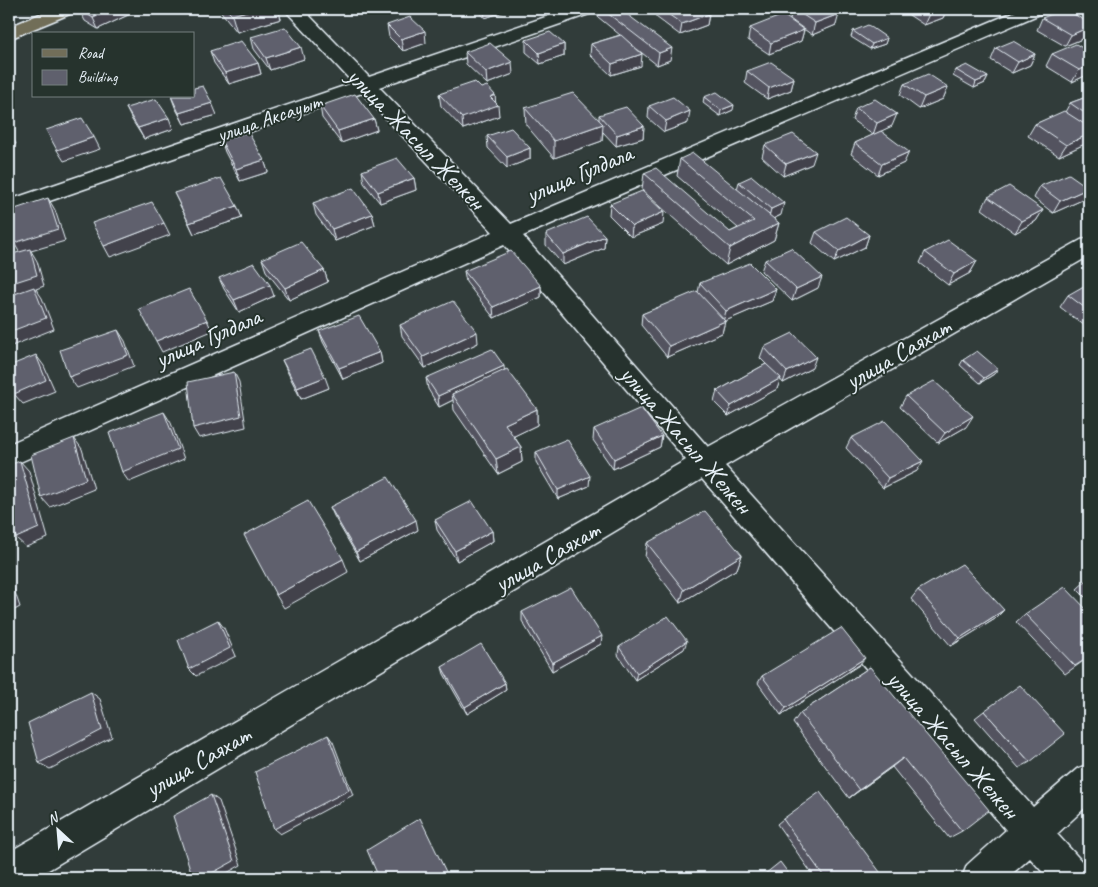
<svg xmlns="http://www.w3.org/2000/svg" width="1098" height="887" font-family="Caveat,sans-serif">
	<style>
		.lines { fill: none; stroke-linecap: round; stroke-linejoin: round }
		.street-casing { stroke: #e8f1f8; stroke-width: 3 }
		.primary-casing { stroke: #e8f1f8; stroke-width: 3 }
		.street { fill: #26332d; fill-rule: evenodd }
		.primary { fill: #716e59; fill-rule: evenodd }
		.wall { fill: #52535e; stroke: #e8f1f8 }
		.shaded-wall { fill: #42434c; stroke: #e8f1f8 }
		.building { fill: #5f606d; stroke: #e8f1f8 }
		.labels { text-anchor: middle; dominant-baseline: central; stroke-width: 4; stroke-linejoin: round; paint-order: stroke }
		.far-street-label { font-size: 21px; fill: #e8f1f8; stroke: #26332d }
		.street-label { font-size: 25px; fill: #e8f1f8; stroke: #26332d }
	</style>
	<rect width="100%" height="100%" fill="#313c3a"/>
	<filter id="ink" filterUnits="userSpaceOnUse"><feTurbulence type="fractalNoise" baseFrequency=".02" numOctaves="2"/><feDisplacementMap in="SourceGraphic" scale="10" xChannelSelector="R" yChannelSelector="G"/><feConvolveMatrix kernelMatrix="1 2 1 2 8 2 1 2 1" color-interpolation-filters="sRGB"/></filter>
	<g filter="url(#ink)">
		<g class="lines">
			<defs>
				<path id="street" d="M284,9H303L369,77L569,9H595L592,13L379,87L511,224L1021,9H1045L1042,13L523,236L708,447L1081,240L1089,238V256L725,466L1033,807L1077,769L1089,764V804L1057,834L1085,865L1089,878H1048L1030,858L1007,878H962L967,865L1006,830L702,479L35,878H9V852L686,460L504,245L9,467V444L493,232L362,93L9,215V200L353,83Z"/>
				<path id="primary" d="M52,9H75L72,13L9,39V27Z"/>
			</defs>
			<use href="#street" class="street-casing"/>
			<use href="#primary" class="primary-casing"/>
			<use href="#street" class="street"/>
			<use href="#primary" class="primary"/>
		</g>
		<path class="wall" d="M79,9H141L98,29L85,21Z
			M219,9H278L281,19L237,32Z
			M400,9H419L405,13Z
			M475,9H508V10L485,18Z
			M598,9H620L670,60L657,65L627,41L641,66L611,75L590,55L591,44L620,35L598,17Z
			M657,9H702L709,14L707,25L680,35L656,17Z
			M792,9H831L836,25L812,35L790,19Z
			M904,9H947L943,18L924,25L903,11Z
			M1042,18L1089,23V33L1087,37L1065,46L1037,30Z
			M387,25L426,43L403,51L389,37Z
			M750,28L804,30L801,41L769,54L748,40Z
			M853,31L887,38L885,44L870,49L851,37Z
			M251,37L304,59L270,70L254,49Z
			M526,40L564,44V56L540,64L526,52Z
			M996,48L1035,54L1030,65L1012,73L991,60Z
			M210,51L258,63L261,74L229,84L214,63Z
			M465,52L513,74L487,84L466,64Z
			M1089,52V74L1072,82L1046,66L1052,54Z
			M956,70L988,77L985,83L974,88L953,76Z
			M747,71L794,78L791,90L767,99L745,83Z
			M904,84L948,87L943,99L919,109L900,95Z
			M481,88L495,95V102L499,116L463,129L441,106L439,94Z
			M171,96L217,115L184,124L175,107Z
			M1089,96V142L1059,156L1028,136L1035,124L1065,112L1070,103Z
			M704,97L733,110L720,116L703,103Z
			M320,106L374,119L377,130L341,143L322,118Z
			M649,106L688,123L664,132L648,118Z
			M126,108L173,129L144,139L132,120Z
			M525,108L599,120V115L644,126L643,138L616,146L603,132L602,141L554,158L526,125Z
			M856,108L892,126L874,134L904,163L878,175L851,154L855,143L873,135L852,120Z
			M487,136L530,148V159L507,168L488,148Z
			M221,140L264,160L268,172L240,181L225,152Z
			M765,145L812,164L783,176L762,157Z
			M680,159L737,189L739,182L781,215L773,219L779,223L774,240L726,265L642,190L644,173L730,232L738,228L677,176Z
			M362,171L414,178L416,190L380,203L364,183Z
			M1040,186L1089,188L1082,200L1053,213L1034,198Z
			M174,193L237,206L242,218L194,234Z
			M988,197L1043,210L1036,221L1015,233L982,209Z
			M313,203L372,214L375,225L335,241L316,215Z
			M610,204L663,224L631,237L609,215Z
			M816,232L869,235L865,247L834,262L812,243Z
			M546,234L605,236L604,248L563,265L546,245Z
			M925,252L977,261L970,273L948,285L920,263Z
			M262,259L324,270L328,282L289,300L266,271Z
			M765,260L818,288L792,301L761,271Z
			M464,271L541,286V297L494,318L466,282Z
			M219,278L274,296L239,312L224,289Z
			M700,283L776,289L772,301L725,321L722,333L667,357L641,325L642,314L698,292Z
			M1089,292V329L1060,307L1068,295Z
			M400,325L478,343L425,368L402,336Z
			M319,331L380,352L382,363L343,379L323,342Z
			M764,347L812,368L783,383L780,379L777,389L728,416L714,402L717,391L766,364L760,358Z
			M282,360L329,388L301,399L287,371Z
			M963,360L994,374L980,383L960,365Z
			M504,371L537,409V425L514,436L521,447L522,462L498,474L454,410L453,400L439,407L428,389L426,378Z
			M906,396L966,427L938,443L900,407Z
			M594,429L662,436L660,447L613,469L593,440Z
			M851,438L917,471L883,488L846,448Z
			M536,452L589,486L558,499L536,462Z
			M330,507L418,530L360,561L334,516Z
			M435,520L492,531L493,541L457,561L437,530Z
			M647,543L742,555L737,569L680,603L645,557Z
			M1089,578V601L1077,589Z
			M918,590L1004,610L995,619L951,646L911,599Z
			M522,612L601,644L552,671L522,621Z
			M1025,614L1089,657L1065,674L1016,622Z
			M619,647L684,649L635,680L618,655Z
			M859,665L781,715L758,683L762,676Z
			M442,667L505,683L506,690L467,714L444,674Z
			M870,667L962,831L949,838L892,767L849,798L793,723L800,713Z
			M984,711L1030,762L1019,768L975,718Z
			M783,819L880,878H815L777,824Z"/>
		<path class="shaded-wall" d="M112,9H141L98,29L93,18Z
			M254,9H278L281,19L237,32L232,15Z
			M404,9H419L405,13Z
			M484,9H508V10L485,18Z
			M942,9H947L943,18L924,25L929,14Z
			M709,14L707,25L680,35L682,24Z
			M839,14L836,25L812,35L815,23Z
			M1089,27V33L1087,37L1065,46L1071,35Z
			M804,30L801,41L769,54L771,43Z
			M425,31L426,43L403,51L401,39Z
			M887,38L885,44L870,49L872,44Z
			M564,44V56L540,64L539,53Z
			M301,47L304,59L270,70L266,58Z
			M672,48L670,60L657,65L659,53Z
			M642,54L641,66L611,75L612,64Z
			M1035,54L1030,65L1012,73L1018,62Z
			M512,62L513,74L487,84L486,72Z
			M258,63L261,74L229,84L225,73Z
			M1089,66V74L1072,82L1079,70Z
			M988,77L985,83L974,88L976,82Z
			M794,78L791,90L767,99L769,88Z
			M948,87L943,99L919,109L924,97Z
			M495,95L496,106L498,105L499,116L463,129L462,118L490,97Z
			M212,103L217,115L184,124L179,113Z
			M734,105L733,110L720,116L721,110Z
			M690,111L688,123L664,132L666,121Z
			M897,114L892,126L873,135L877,123Z
			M169,118L173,129L144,139L138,128Z
			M374,119L377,130L341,143L338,131Z
			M603,124L602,141L554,158V141Z
			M644,126L643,138L616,146L617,135Z
			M9,131L16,144L9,147Z
			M1089,134V142L1059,156L1066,145Z
			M94,137L100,149L64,161L57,150Z
			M530,148V159L507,168V157Z
			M816,152L812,164L783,176L786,164Z
			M909,152L904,163L878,175L882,164Z
			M264,160L268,172L240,181L236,169Z
			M414,178L416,190L380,203L378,192Z
			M1089,188L1082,200L1053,213L1060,201Z
			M48,198L55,210L65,241L31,251L37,261L44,286L36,289L42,298L54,329L9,347V284L21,255L14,243Z
			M784,203L781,215L768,221L771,209Z
			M237,206L242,218L194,234L189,223Z
			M1043,210L1036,221L1015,233L1022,221Z
			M664,212L663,224L631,237L632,226Z
			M372,214L375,225L335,241L332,229Z
			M164,223L170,235L110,257L104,246Z
			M779,223L774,240L726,265L730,248Z
			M869,235L865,247L834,262L839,251Z
			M605,236L604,248L563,265V254Z
			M977,261L970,273L948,285L954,274Z
			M324,270L328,282L289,300L285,288Z
			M822,277L818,288L792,301L796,289Z
			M270,285L274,296L239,312L234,300Z
			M541,286V297L494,318L493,307Z
			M776,289L772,301L723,322L726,311Z
			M207,320L212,331L162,352L156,341Z
			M725,321L722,333L667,357L669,346Z
			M118,330L125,341L134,366L77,388L69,377Z
			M477,332L478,343L425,368L423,357Z
			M380,352L382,363L343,379L339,368Z
			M36,355L44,366L55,391L23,404L14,394Z
			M816,357L812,368L783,383L787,372Z
			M504,366L505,377L452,394L453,400L439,407L438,396Z
			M998,369L994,374L980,383L984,378Z
			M234,372L239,382L246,427L199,438L193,428Z
			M325,377L329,388L301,399L297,388Z
			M781,378L777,389L728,416L731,406Z
			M537,409V425L506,440L505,424Z
			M164,412L171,423L184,459L129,482L122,472Z
			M973,416L966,427L938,443L945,433Z
			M662,436L660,447L613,469L614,459Z
			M74,438L82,449L94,489L50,507L41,497Z
			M521,447L522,462L498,474L496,459Z
			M20,461L29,471L48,538L26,547L16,538Z
			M923,461L917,471L883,488L888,478Z
			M590,476L589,486L558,499V490Z
			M416,520L418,530L360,561L356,552Z
			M492,531L493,541L457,561L455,551Z
			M742,555L737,569L680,603L684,590Z
			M343,559L348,572L284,608L276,595Z
			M9,575L20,607L9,613Z
			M1004,610L995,619L951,646L960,638Z
			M218,620L224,628L236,656L196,676L189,669Z
			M602,636L601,644L552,671V663Z
			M687,641L684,649L635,680L637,673Z
			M865,658L859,665L781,715L786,708Z
			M505,683L506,690L467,714L465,707Z
			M91,692L100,699L112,737L50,769L39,763Z
			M328,735L333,742L353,795L280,834L274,829Z
			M903,758L892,767L849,798L859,790Z
			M211,795L219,801L241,865L218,878H203Z"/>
		<path class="building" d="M79,9H112L93,18Z
			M226,9H254L232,15Z
			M602,9H620L672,48L659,53Z
			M661,9H702L709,14L682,24Z
			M794,9H831L839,14L815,23Z
			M921,9H942L929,14Z
			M1065,9L1089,23V27L1071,35L1042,18Z
			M783,15L804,30L771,43L750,28Z
			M410,17L425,31L401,39L387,25Z
			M868,25L887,38L872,44L853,31Z
			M285,27L301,47L266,58L251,37Z
			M550,32L564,44L539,53L526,40Z
			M621,35L642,54L612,64L591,44Z
			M241,41L258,63L225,73L210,51Z
			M1013,41L1035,54L1018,62L996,48Z
			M490,43L512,62L486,72L465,52Z
			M1076,44L1089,52V66L1079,70L1052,54Z
			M771,62L794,78L769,88L747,71Z
			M967,65L988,77L976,82L956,70Z
			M928,74L948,87L924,97L904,84Z
			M475,82L481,88L487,86L495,95L490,97L498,105L462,118L439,94Z
			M203,86L212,103L179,113L171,96H194V88Z
			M717,92L734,105L721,110L704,97Z
			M573,93L603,124L554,141L525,108Z
			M355,94L374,119L338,131L320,106Z
			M1089,96V116L1070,103Z
			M673,97L690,111L666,121L649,106Z
			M156,99L169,118L138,128L126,108Z
			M875,99L897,114L877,123L856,108Z
			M626,107L644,126L617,135L599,115Z
			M1064,111L1089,127V134L1066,145L1035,124Z
			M82,118L94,137L57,150L46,130Z
			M511,128L530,148L507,157L487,136Z
			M881,131L909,152L882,164L855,143Z
			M248,132L264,160L236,169L221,140Z
			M793,134L816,152L786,164L765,145Z
			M693,153L779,223L730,248L644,173L656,168L730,232L754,221L680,159Z
			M397,158L414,178L378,192L362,171Z
			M1069,174L1089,188L1060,201L1040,186Z
			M752,176L784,203L771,209L739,182Z
			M221,178L237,206L189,223L174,193Z
			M1009,186L1043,210L1022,221L988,197Z
			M353,188L372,214L332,229L313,203Z
			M642,191L664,212L632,226L610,204Z
			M48,198L58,229L14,243L9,227V211Z
			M152,202L164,223L104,246L92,223Z
			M587,217L605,236L563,254L546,234Z
			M846,217L869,235L839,251L816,232Z
			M948,240L977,261L954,274L925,252Z
			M301,242L324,270L285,288L262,259Z
			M791,248L822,277L796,289L765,260Z
			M30,249L37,275L9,284V255Z
			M511,251L541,286L493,307L464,271Z
			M254,263L270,285L234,300L219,278Z
			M750,263L776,289L726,311L700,283Z
			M34,287L46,318L9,332V296Z
			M1082,287L1089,292V311L1068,295Z
			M189,289L207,320L156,341L139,309Z
			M697,291L725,321L669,346L642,314Z
			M453,301L477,332L423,357L400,325Z
			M359,316L380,352L339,368L319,331Z
			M118,330L128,355L69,377L60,350Z
			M793,333L816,357L787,372L764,347Z
			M311,349L325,377L297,388L282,360Z
			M492,349L504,366L438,396L426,378Z
			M977,351L998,369L984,378L963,360Z
			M36,355L46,380L14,394L9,379V366Z
			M766,364L781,378L731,406L717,391Z
			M507,369L537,409L505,424L521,447L496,459L452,394Z
			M234,372L241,416L193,428L188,382Z
			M934,381L973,416L945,433L906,396Z
			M641,408L662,436L614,459L594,429Z
			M164,412L178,449L122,472L109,433Z
			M885,421L923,461L888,478L851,438Z
			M74,438L86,479L41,497L31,455Z
			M567,439L590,476L558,490L536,452Z
			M20,461L39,528L16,538L9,511V465Z
			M388,477L416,520L356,552L330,507Z
			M308,501L343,559L276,595L244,535Z
			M472,501L492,531L455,551L435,520Z
			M705,511L742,555L684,590L647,543Z
			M962,564L1004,610L960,638L918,590Z
			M571,587L602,636L552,663L522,612Z
			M1065,587L1089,612V657L1075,666L1025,614Z
			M668,616L687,641L637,673L619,647Z
			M218,620L230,648L189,669L178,640Z
			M841,628L865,658L786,708L762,676Z
			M481,644L505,683L465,707L442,667Z
			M870,667L989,810L962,831L903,758L859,790L800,713Z
			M1020,685L1065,734L1030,762L984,711Z
			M91,692L102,730L39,763L28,723Z
			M328,735L349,790L274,829L255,772Z
			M820,792L883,876L880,878H825L783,819Z
			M211,795L234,861L203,878H193L173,816Z
			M420,818L449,878H379L367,850Z
			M780,862L792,878H760Z"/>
	</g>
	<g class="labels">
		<g class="far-street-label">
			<text transform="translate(269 118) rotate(-19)">улица Аксауыт</text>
		</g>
		<g class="street-label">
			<text transform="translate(416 139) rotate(46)">улица Жасыл Желкен</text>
			<text transform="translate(579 174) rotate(-23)">улица Гулдала</text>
			<text transform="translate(208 338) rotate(-24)">улица Гулдала</text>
			<text transform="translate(898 354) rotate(-30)">улица Саяхат</text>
			<text transform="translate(686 440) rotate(49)">улица Жасыл Желкен</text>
			<text transform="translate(547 557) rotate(-30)">улица Саяхат</text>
			<text transform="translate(953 745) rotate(49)">улица Жасыл Желкен</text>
			<text transform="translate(198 762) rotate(-30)">улица Саяхат</text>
		</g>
	</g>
	<rect width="1098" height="887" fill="none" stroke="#26332d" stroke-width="30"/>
	<rect x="15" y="15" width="1068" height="857" fill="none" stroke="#e8f1f8" stroke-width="2" filter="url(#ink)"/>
	<rect x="32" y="32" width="162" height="65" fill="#26332d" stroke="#747f7e"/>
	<rect x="42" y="49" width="25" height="8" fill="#716e59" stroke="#747f7e"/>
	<text x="78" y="58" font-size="15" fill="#e8f1f8">Road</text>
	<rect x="42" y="70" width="25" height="15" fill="#5f606d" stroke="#747f7e"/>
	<text x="78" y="82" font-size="15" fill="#e8f1f8">Building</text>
	<g transform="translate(58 830) rotate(334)" stroke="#26332d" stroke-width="4" paint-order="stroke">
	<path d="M0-4L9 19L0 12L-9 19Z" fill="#e8f1f8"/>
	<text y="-8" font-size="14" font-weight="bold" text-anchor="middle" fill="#e8f1f8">N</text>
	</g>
</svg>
